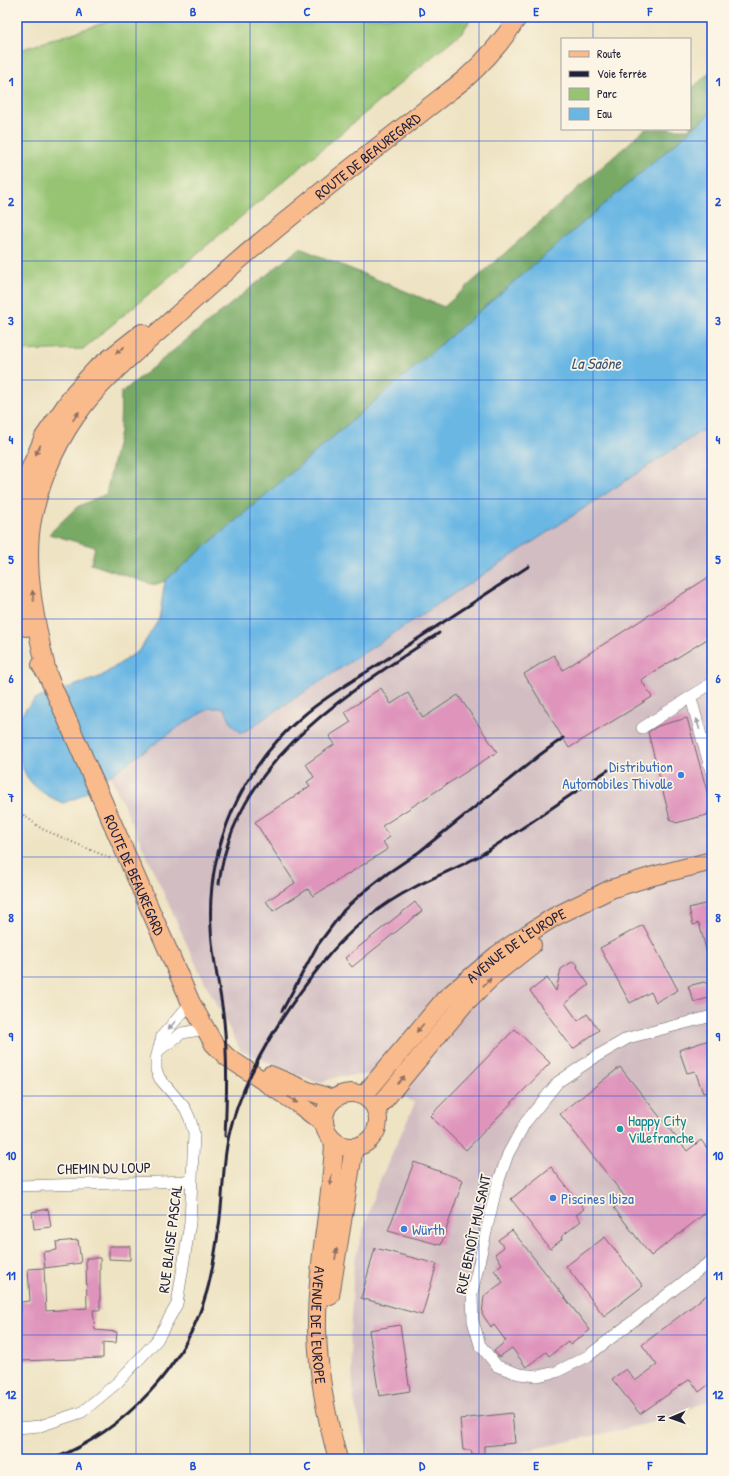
<svg xmlns="http://www.w3.org/2000/svg" width="729" height="1476" font-family="'Patrick Hand',sans-serif">
	<style>
		.industrial { fill: #d2bec2 }
		.green { fill: #96c473; stroke: #5c7357 }
		.forest { fill: #78aa65; stroke: #4d6650 }
		.water { fill: #6ab7e4; stroke: #466c90 }
		.building { fill: #df94bc }
		.lines { fill: none; stroke-linecap: round; stroke-linejoin: round }
		.minor-casing { stroke: #69666b; stroke-width: 12 }
		.primary-casing { stroke: #69666b; stroke-width: 20 }
		.path { stroke: #69666b; stroke-width: 2; stroke-dasharray: 1 3; stroke-linecap: butt }
		.minor { stroke: #fff; stroke-width: 11 }
		.primary { stroke: #fabb8c; stroke-width: 18 }
		.rail { stroke: #22223b; stroke-width: 3 }
		.oneway { fill: #8e6e64 }
		.oneway2 { fill: #9c9ca7 }
		.grid { fill: none; stroke: #1d4ed8; stroke-width: 1; stroke-opacity: 0.55 }
		.shop-dot { fill: #3f7fe0; stroke: #fcf5e5; stroke-width: 1.5 }
		.culture-dot { fill: #0f9aa8; stroke: #fcf5e5; stroke-width: 1.5 }
		.labels { text-anchor: middle; dominant-baseline: central; stroke-width: 3.5; stroke-linejoin: round; paint-order: stroke }
		.street-label { font-size: 15px; fill: #22223b; stroke: #fcf5e5 }
		.shop-label { font-size: 15px; fill: #366cbe; stroke: #fcf5e5; text-anchor: start }
		.culture-label { font-size: 15px; fill: #0d838f; stroke: #fcf5e5; text-anchor: start }
		.water-label { font-size: 16px; font-style: italic; fill: #3b5676; stroke: #fcf5e5 }
		.neatline { fill: none; stroke: #1d4ed8; stroke-width: 1.5 }
		.grid-label { font-size: 13px; text-anchor: middle; font-weight: bold; fill: #1d4ed8 }
	</style>
	<rect width="100%" height="100%" fill="#fcf5e5"/>
	<filter id="ink" filterUnits="userSpaceOnUse"><feTurbulence type="fractalNoise" baseFrequency=".025" numOctaves="2"/><feDisplacementMap in="SourceGraphic" scale="8" xChannelSelector="R" yChannelSelector="G"/><feConvolveMatrix kernelMatrix="1 2 1 2 8 2 1 2 1" color-interpolation-filters="sRGB"/></filter>
	<filter id="wash" filterUnits="userSpaceOnUse"><feTurbulence type="fractalNoise" baseFrequency=".012" numOctaves="4" result="noise"/><feDisplacementMap in="SourceGraphic" scale="16" xChannelSelector="R" yChannelSelector="G"/><feGaussianBlur stdDeviation="0.9" result="paint"/><feColorMatrix in="noise" values="0 0 0 0 0 0 0 0 0 0 0 0 0 0 0 0 0 1.4 0 .05"/><feComposite in="paint" operator="in"/></filter>
	<g filter="url(#wash)">
		<rect width="100%" height="100%" fill="#eee3c3"/>
		<path class="industrial" d="M712,424V1399L663,1420L490,1459H370L354,1401L350,1335L354,1262L376,1189L415,1103L367,1075L341,1076L318,1083L241,1051L199,971L110,775L186,722L210,708H224L233,726L242,733Z"/>
		<path class="green" d="M122,17H472L463,31L83,349L17,351V51Z"/>
		<path class="forest" d="M712,70V112L165,581L154,585L91,564L95,547L49,534L77,507L106,494L120,431L121,393L300,248L444,307L645,129H690V90Z"/>
		<path class="water" d="M712,112V424L242,733L233,726L224,708H210L186,722L79,797L63,803C17,784 17,760 20,716L35,699L100,677L140,650L159,619L165,581Z"/>
		<g id="blocks">
			<path class="building" d="M712,575V636L641,680L652,697L569,748L524,674L554,655L563,670Z
				M381,688L391,704L408,693L423,718L458,695L497,752L382,826L390,837L383,842L388,849L313,896L308,889L273,911L266,901L295,883L255,822L310,786L307,782L314,777L306,764L335,744L329,736L351,722L345,712Z
				M687,718L711,806L707,815L676,823L670,819L648,732L658,726Z
				M415,902L422,911L352,967L345,958Z
				M712,902V961H709L699,923L693,925L689,908Z
				M643,925L678,990L656,1002L651,992L630,1003L600,948Z
				M572,962H575L578,965L577,968L589,985L565,1003L578,1021L587,1014L599,1030L573,1049L530,991L547,978L556,991L561,969Z
				M704,982L712,986V997L694,1002L688,986Z
				M515,1029L550,1063L466,1150L430,1116Z
				M712,1039V1090L703,1093L695,1071L687,1073L679,1050Z
				M620,1067L687,1151L701,1140L712,1155V1208L651,1256L614,1208L626,1198L560,1114Z
				M414,1162L463,1180L441,1245L388,1231Z
				M551,1167L584,1209L576,1215L581,1221L561,1237L562,1239L550,1249L511,1199Z
				M48,1209L51,1227L34,1229L32,1212Z
				M512,1230L590,1330L570,1345L568,1342L549,1356L546,1352L526,1367L512,1348L499,1357L494,1351L506,1341L494,1325L491,1327L482,1314L484,1296L503,1282L494,1270L502,1264L495,1254L504,1247L498,1240Z
				M605,1237L643,1286L604,1316L566,1266Z
				M78,1240L81,1263L45,1268L43,1252L57,1250L56,1242Z
				M109,1246H130V1260L109,1259Z
				M375,1248L437,1264L422,1315L361,1298Z
				M86,1258H100V1310H93L95,1330L117,1332L116,1343L103,1342V1358L20,1361L17,1312L21,1311V1302L30,1301L28,1269L44,1268L46,1311L87,1308Z
				M712,1291V1382L699,1392L690,1379L640,1414L612,1379L626,1369L635,1381L657,1365L642,1345Z
				M400,1325L410,1391L379,1396L369,1330Z
				M512,1413L515,1443L484,1446V1454L472,1455L471,1450H463L460,1419Z"/>
		</g>
	</g>
	<g filter="url(#ink)">
		<use href="#blocks" fill-opacity="0" stroke="#69666b" stroke-width="1"/>
		<g class="lines">
			<defs>
				<path id="minor" d="M691,698L712,775
					M642,728L712,683
					M712,1016L628,1038L597,1056L558,1082L525,1123L508,1154L496,1189L472,1293L473,1321L480,1345L497,1366L519,1374L538,1376L556,1372L588,1356L712,1260
					M159,1050L182,1033L205,1029
					M17,1186L192,1181
					M17,1428L40,1426L82,1412L118,1382L157,1340L177,1304L190,1223L194,1134L190,1119L185,1108L160,1079L156,1070V1059L162,1036L191,1003"/>
				<g id="primary">
					<path d="M17,523L22,488L44,437L75,392L96,369L142,333"/>
					<path d="M17,576L26,627"/>
					<path id="s1" d="M41,665L48,676L191,1003L214,1044L227,1057L301,1106L323,1123"/>
					<path id="s2" d="M48,676C36,628 22,563 33,515C42,476 59,437 84,405C110,372 144,345 175,317C267,232 366,156 465,79C486,60 503,41 518,17"/>
					<path d="M270,1075L308,1091L333,1099"/>
					<circle cx="351" cy="1120" r="27"/>
					<path id="s3" d="M364,1095L445,999L497,955L529,933L554,917L611,889L653,876L712,861"/>
					<path d="M376,1110L464,1004L495,974L532,945"/>
					<path id="s4" d="M334,1142C332,1204 316,1267 317,1330C318,1374 326,1417 338,1459"/>
					<path d="M330,1296L354,1147"/>
				</g>
			</defs>
			<use href="#minor" class="minor-casing"/>
			<use href="#primary" class="primary-casing"/>
			<path class="path" d="M17,810L42,829L112,859"/>
			<use href="#minor" class="minor"/>
			<use href="#primary" class="primary"/>
			<path class="rail" d="M219,884C233,762 346,694 439,633
				M282,1011L317,946L344,910L360,895L388,873L419,852L541,754L563,738
				M225,1136C227,1097 228,1060 224,1021C221,990 212,959 211,928C206,848 242,767 303,716C331,692 365,674 396,653C440,624 484,595 529,566
				M53,1459C126,1430 186,1366 207,1291C213,1270 216,1248 219,1226C224,1192 222,1157 232,1123C250,1063 285,1010 324,961C349,930 380,905 415,887C436,876 458,868 479,856C523,829 565,798 608,770"/>
		</g>
		<defs><path id="oneway-solid" d="M-6-.8H1V-3.2L6.5 0L1 3.2V.8H-6Z"/></defs>
		<g class="oneway">
			<use href="#oneway-solid" transform="translate(120 350) rotate(142)"/>
			<use href="#oneway-solid" transform="translate(76 416) rotate(-55)"/>
			<use href="#oneway-solid" transform="translate(38 450) rotate(116)"/>
			<use href="#oneway-solid" transform="translate(33 596) rotate(-97)"/>
			<use href="#oneway-solid" transform="translate(487 982) rotate(-44)"/>
			<use href="#oneway-solid" transform="translate(420 1028) rotate(130)"/>
			<use href="#oneway-solid" transform="translate(401 1080) rotate(-50)"/>
			<use href="#oneway-solid" transform="translate(293 1100) rotate(33)"/>
			<use href="#oneway-solid" transform="translate(331 1180) rotate(98)"/>
			<use href="#oneway-solid" transform="translate(336 1254) rotate(-81)"/>
		</g>
		<g class="oneway2">
			<use href="#oneway-solid" transform="translate(698 724) rotate(-105)"/>
			<use href="#oneway-solid" transform="translate(172 1025) rotate(132)"/>
		</g>
	</g>
	<path class="grid" d="M136,17V1459M250,17V1459M364,17V1459M479,17V1459M593,17V39M593,129V1459M17,141H712M17,261H712M17,380H712M17,499H712M17,619H712M17,738H712M17,857H712M17,977H712M17,1096H712M17,1215H712M17,1335H712"/>
	<g class="shop-dot">
		<circle cx="681" cy="775" r="4"/>
		<circle cx="553" cy="1198" r="4"/>
		<circle cx="404" cy="1229" r="4"/>
	</g>
	<circle class="culture-dot" cx="620" cy="1129" r="4"/>
	<g class="labels">
		<g class="street-label">
			<text stroke="none"><textPath href="#s2" startOffset="663">ROUTE DE BEAUREGARD</textPath></text>
			<text stroke="none"><textPath href="#s1" startOffset="230">ROUTE DE BEAUREGARD</textPath></text>
			<text stroke="none"><textPath href="#s3" startOffset="215">AVENUE DE L'EUROPE</textPath></text>
			<text transform="translate(104 1168) rotate(-1)">CHEMIN DU LOUP</text>
			<text transform="translate(473 1234) rotate(-78)">RUE BENOÎT MULSANT</text>
			<text transform="translate(170 1239) rotate(-83)">RUE BLAISE PASCAL</text>
			<text stroke="none"><textPath href="#s4" startOffset="184">AVENUE DE L'EUROPE</textPath></text>
		</g>
		<g class="shop-label">
			<text x="673" y="766" text-anchor="end">Distribution<tspan x="673" dy="17">Automobiles Thivolle</tspan></text>
			<text x="561" y="1198">Piscines Ibiza</text>
			<text x="412" y="1229">Würth</text>
		</g>
		<g class="culture-label">
			<text x="628" y="1120">Happy City<tspan x="628" dy="17">Villefranche</tspan></text>
		</g>
		<g class="water-label">
			<text x="596" y="363">La Saône</text>
		</g>
	</g>
	<rect width="729" height="1476" fill="none" stroke="#fcf5e5" stroke-width="44"/>
	<rect x="561" y="38" width="130" height="92" fill="#fcf5e5" stroke="#a5a1a1"/>
	<rect x="569" y="51" width="20" height="6" fill="#fabb8c" stroke="#a5a1a1"/>
	<text x="597" y="58" font-size="12" fill="#22223b">Route</text>
	<rect x="569" y="71" width="20" height="6" fill="#22223b" stroke="#a5a1a1"/>
	<text x="597" y="78" font-size="12" fill="#22223b">Voie ferrée</text>
	<rect x="569" y="88" width="20" height="12" fill="#96c473" stroke="#a5a1a1"/>
	<text x="597" y="98" font-size="12" fill="#22223b">Parc</text>
	<rect x="569" y="108" width="20" height="12" fill="#6ab7e4" stroke="#a5a1a1"/>
	<text x="597" y="118" font-size="12" fill="#22223b">Eau</text>
	<g transform="translate(671 1418) rotate(268)" stroke="#fcf5e5" stroke-width="3" paint-order="stroke">
	<path d="M0-3L7 15L0 10L-7 15Z" fill="#22223b"/>
	<text y="-6" font-size="11" font-weight="bold" text-anchor="middle" fill="#22223b">N</text>
	</g>
	<rect x="22" y="22" width="685" height="1432" class="neatline"/>
	<g class="grid-label">
		<text x="79" y="16">A</text>
		<text x="193" y="16">B</text>
		<text x="307" y="16">C</text>
		<text x="422" y="16">D</text>
		<text x="536" y="16">E</text>
		<text x="650" y="16">F</text>
		<text x="11" y="86">1</text>
		<text x="718" y="86">1</text>
		<text x="11" y="206">2</text>
		<text x="718" y="206">2</text>
		<text x="11" y="325">3</text>
		<text x="718" y="325">3</text>
		<text x="11" y="444">4</text>
		<text x="718" y="444">4</text>
		<text x="11" y="564">5</text>
		<text x="718" y="564">5</text>
		<text x="11" y="683">6</text>
		<text x="718" y="683">6</text>
		<text x="11" y="802">7</text>
		<text x="718" y="802">7</text>
		<text x="11" y="922">8</text>
		<text x="718" y="922">8</text>
		<text x="11" y="1041">9</text>
		<text x="718" y="1041">9</text>
		<text x="11" y="1160">10</text>
		<text x="718" y="1160">10</text>
		<text x="11" y="1280">11</text>
		<text x="718" y="1280">11</text>
		<text x="11" y="1399">12</text>
		<text x="718" y="1399">12</text>
		<text x="79" y="1470">A</text>
		<text x="193" y="1470">B</text>
		<text x="307" y="1470">C</text>
		<text x="422" y="1470">D</text>
		<text x="536" y="1470">E</text>
		<text x="650" y="1470">F</text>
	</g>
</svg>
